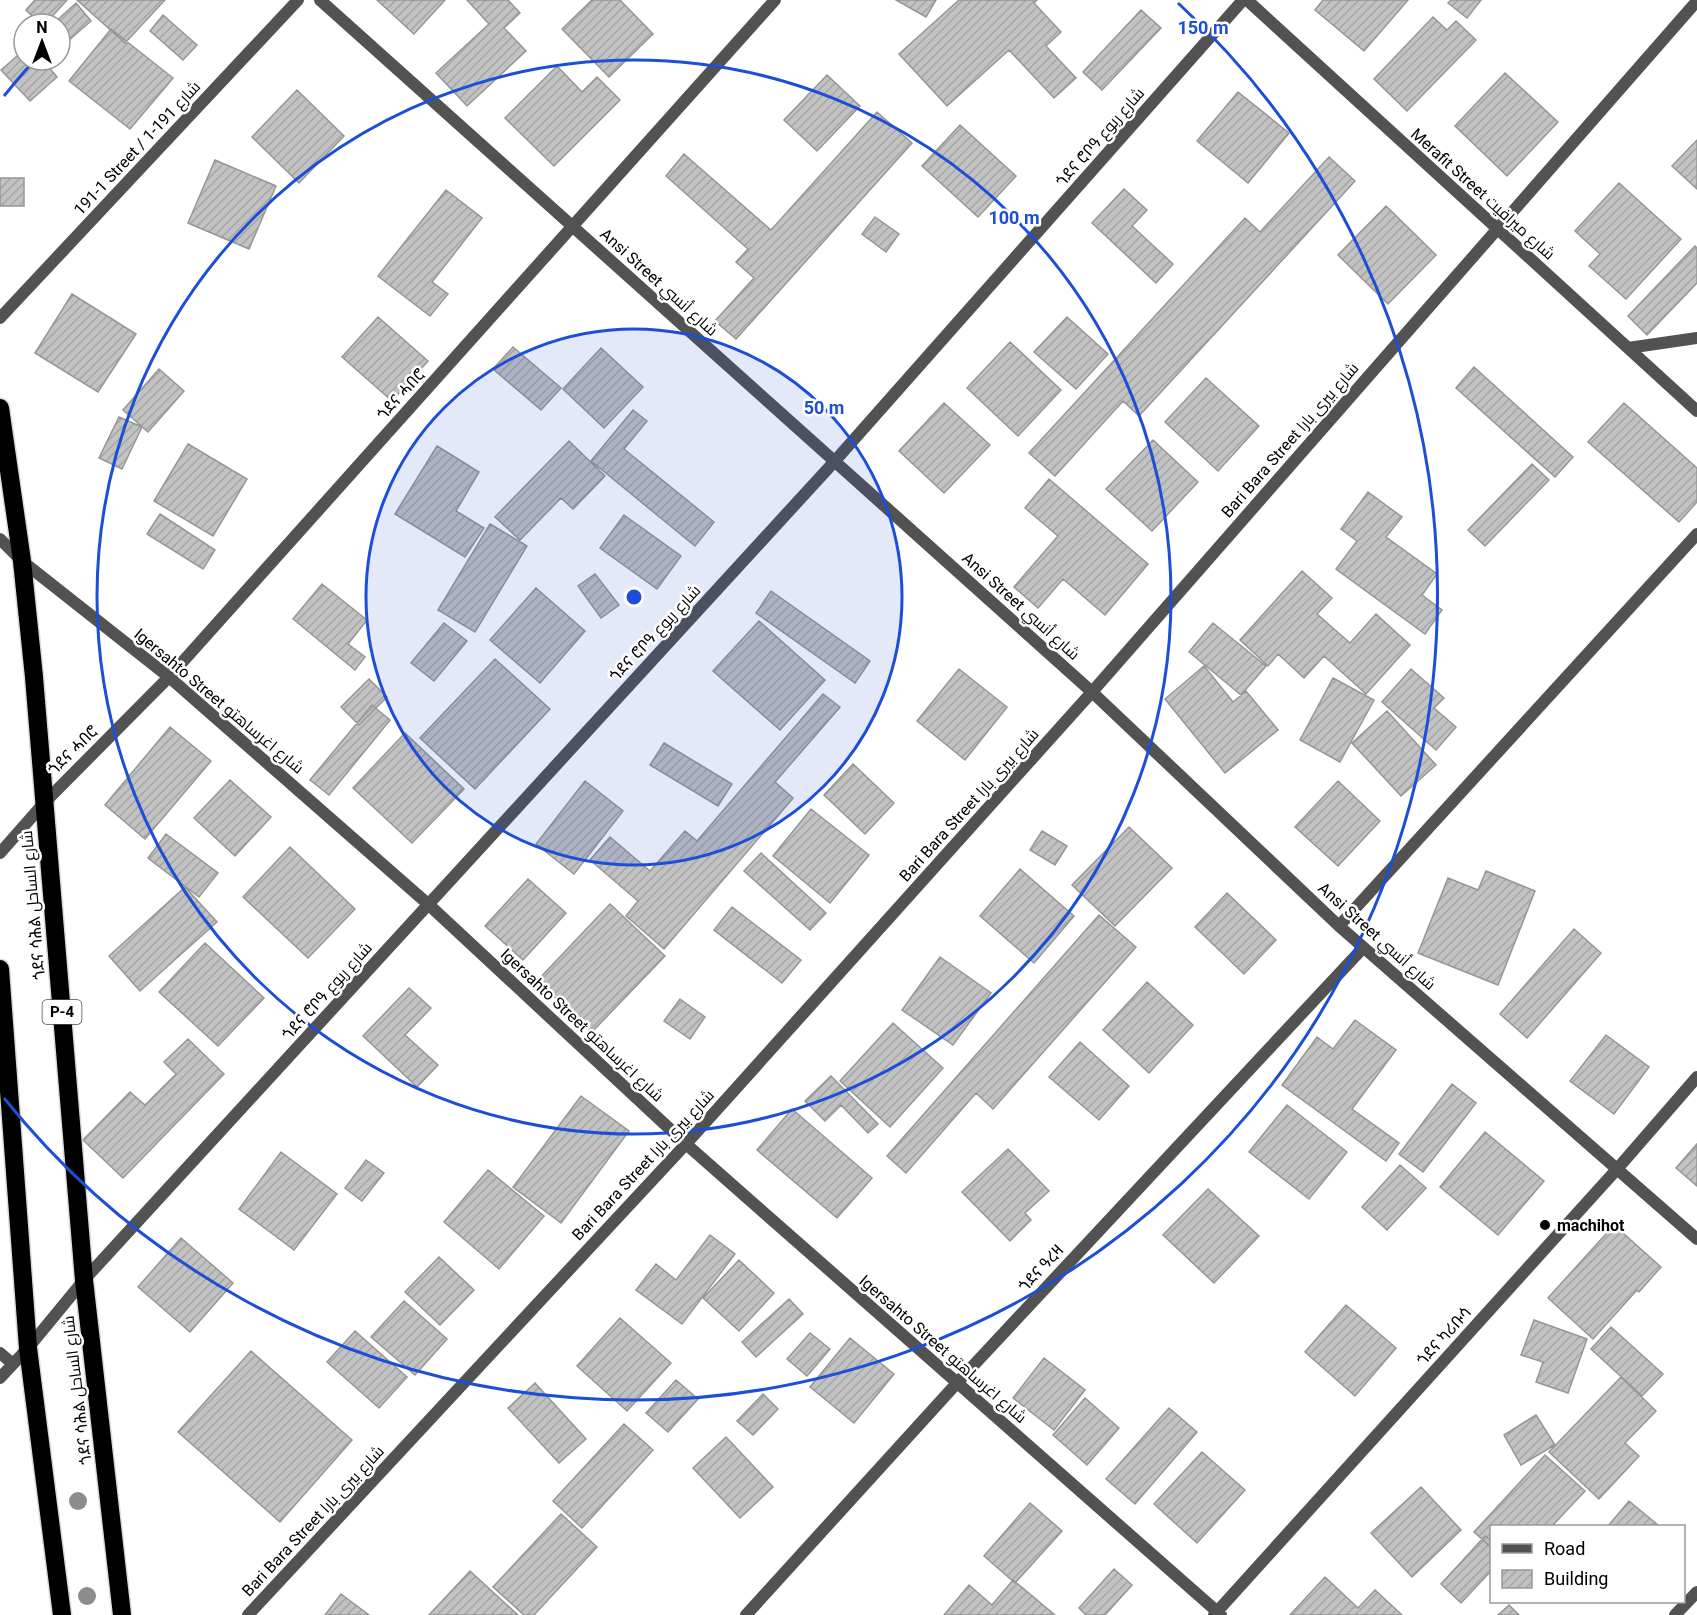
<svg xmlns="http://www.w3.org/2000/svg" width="1697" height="1615" font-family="Roboto,Cairo,'Noto Sans Ethiopic',sans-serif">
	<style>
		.building { fill: url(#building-hatch); stroke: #969696; stroke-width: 1.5 }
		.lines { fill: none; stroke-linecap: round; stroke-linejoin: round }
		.highway-casing { stroke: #dbdbdb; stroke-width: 21 }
		.street { stroke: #525252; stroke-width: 12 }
		.highway { stroke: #000; stroke-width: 18 }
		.tree { fill: #8d8d8d }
		.ring { fill: none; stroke: #1d4ed8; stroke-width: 3 }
		.poi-dot { fill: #000; stroke: #fff; stroke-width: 2 }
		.labels { text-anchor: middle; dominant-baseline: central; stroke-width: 5; stroke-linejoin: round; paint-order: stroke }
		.shield { fill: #fff; stroke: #4c4c4c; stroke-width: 1.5 }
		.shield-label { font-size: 15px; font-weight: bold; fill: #000 }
		.street-label { font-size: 16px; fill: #000; stroke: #fff }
		.poi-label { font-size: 16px; font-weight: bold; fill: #000; stroke: #fff; text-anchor: start }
		.centre { fill: #1d4ed8; stroke: #fff; stroke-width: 3 }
		.ring-label { font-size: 18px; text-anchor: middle; font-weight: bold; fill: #1d4ed8; stroke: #fff; stroke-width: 5; stroke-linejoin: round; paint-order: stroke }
	</style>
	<defs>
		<pattern id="building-hatch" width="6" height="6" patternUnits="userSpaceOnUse" patternTransform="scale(1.5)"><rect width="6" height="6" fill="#c2c2c2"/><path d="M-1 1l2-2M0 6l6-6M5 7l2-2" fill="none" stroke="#a5a5a5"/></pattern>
	</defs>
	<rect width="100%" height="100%" fill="#fff"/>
	<path class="building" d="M35,0H67L45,24H40L26,10Z
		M77,0H165L125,43Z
		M377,0H445L414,34Z
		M467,0H508L520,13L504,28L526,51L467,106L436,73L489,24Z
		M592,0H620L653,34L609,77L562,29Z
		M896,0H936L926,17Z
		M959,0H1037L1034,3L1061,32L1046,46L1076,78L1054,98L1009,50L947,106L899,54Z
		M1323,0H1408L1364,51L1315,10Z
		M1451,0H1481L1467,18L1448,3Z
		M76,3L91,21L60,48V24H53Z
		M1141,10L1161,28L1102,90L1083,72Z
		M163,15L197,45L183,60L150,31Z
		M1433,17L1447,30L1456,21L1476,40L1407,111L1374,79Z
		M111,29L173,78L130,129L69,81Z
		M24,50V60H46L44,62L57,77L30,101L1,70Z
		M557,66L582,92L597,77L620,100L554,166L505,118Z
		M1505,73L1558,122L1507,176L1455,126Z
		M827,75L860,106L817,151L784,120Z
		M297,90L344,136L299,183L252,137Z
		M1238,92L1289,133L1248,183L1197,141Z
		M877,112L912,143L736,339L715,321L754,278L736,262L748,249L666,176L684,154L771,230Z
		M960,125L1016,176L978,217L922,166Z
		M1697,140V189L1672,166Z
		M1329,157L1355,181L1139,416L1123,401L1055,476L1029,453L1245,218L1260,232Z
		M215,160L276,186L249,249L188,223Z
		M0,178H24V206H0Z
		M1619,183L1681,239L1626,299L1589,266L1600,254L1575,231Z
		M1124,189L1147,210L1132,226L1173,264L1156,283L1092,223Z
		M446,190L482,218L432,282L448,294L430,316L378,276Z
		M1386,206L1436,255L1388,304L1338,255Z
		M875,217L899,234L886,252L862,234Z
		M1695,246L1697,248V283L1647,335L1628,316Z
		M72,294L136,334L98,392L35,353Z
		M378,317L428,361L392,401L342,357Z
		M1067,317L1108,354L1076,389L1034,352Z
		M1010,342L1061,390L1018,436L967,388Z
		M513,347L561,388L541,410L493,369Z
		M601,348L643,387L604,428L563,389Z
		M1474,367L1573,457L1555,477L1456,388Z
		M159,369L184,391L148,432L123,410Z
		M1206,378L1259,426L1218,471L1165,422Z
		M944,403L990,445L944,493L899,451Z
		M1624,403L1697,468V502L1679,522L1588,442Z
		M633,410L647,421L624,449L714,522L695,546L591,461Z
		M119,417L142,427L122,469L99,458Z
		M1153,440L1198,482L1152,531L1106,489Z
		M569,441L605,476L573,509L561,498L520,540L495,517Z
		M188,444L247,479L213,536L154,501Z
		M437,446L479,472L456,511L484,528L465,557L395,514Z
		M1532,464L1549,480L1485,546L1468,530Z
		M1049,479L1148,564L1105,615L1063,579L1038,608L1014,587L1058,536L1025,508Z
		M1368,492L1402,517L1386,537L1437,574L1422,595L1442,610L1425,634L1336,569L1357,541L1341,529Z
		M160,514L215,550L203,569L147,534Z
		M624,515L681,556L657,589L600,548Z
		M490,524L527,546L475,632L438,610Z
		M1302,571L1332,598L1317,614L1350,643L1376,614L1410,645L1366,694L1324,656L1304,678L1278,654L1268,666L1240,640Z
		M595,574L619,605L601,618L578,586Z
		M322,584L367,620L348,644L365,657L355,670L293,619Z
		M536,588L585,631L540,683L490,640Z
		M771,591L870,661L855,683L756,613Z
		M759,621L825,680L780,730L713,671Z
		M444,623L467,641L434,681L411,663Z
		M1213,623L1266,666L1241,695L1189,652Z
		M495,659L550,709L475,789L420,738Z
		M1204,666L1233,702L1246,691L1278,730L1225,773L1165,699Z
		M959,669L1007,707L965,760L917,721Z
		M1411,669L1444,698L1434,708L1456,727L1436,750L1382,702Z
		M1333,678L1374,700L1340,762L1300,740Z
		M369,679L387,697L359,725L341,707Z
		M823,694L840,707L775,782L793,798L664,949L626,916L638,901L590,860L610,837L650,871L685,831L697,841Z
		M372,705L390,720L329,795L310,780Z
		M1387,711L1436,765L1401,796L1352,743Z
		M170,727L211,761L145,839L105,805Z
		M405,733L464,789L412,843L353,788Z
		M664,743L732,784L718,806L650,765Z
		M853,764L894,803L865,834L824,795Z
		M230,780L271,817L235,856L194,818Z
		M585,781L623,811L574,874L536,844Z
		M1338,781L1380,821L1338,866L1295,827Z
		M811,809L869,855L830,903L773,856Z
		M1129,827L1172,868L1115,926L1072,885Z
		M1042,831L1067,846L1055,865L1030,850Z
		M166,834L218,873L199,897L148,858Z
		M290,847L355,909L308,958L243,897Z
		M761,853L826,913L810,930L744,871Z
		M1020,869L1074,916L1034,963L980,916Z
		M1486,871L1535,891L1498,985L1418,953L1448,878L1478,890Z
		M528,879L566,913L523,960L485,926Z
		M185,887L217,922L140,991L109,956Z
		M1227,893L1276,940L1244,974L1195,927Z
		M610,904L665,956L592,1032L537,981Z
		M732,907L801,960L782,983L714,930Z
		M1099,915L1136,947L993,1109L976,1093L906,1173L887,1156Z
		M1574,929L1601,953L1527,1038L1500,1014Z
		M205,943L264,998L218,1046L159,992Z
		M940,957L991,993L953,1045L902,1010Z
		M1147,982L1193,1025L1149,1073L1103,1030Z
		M409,988L431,1008L405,1035L438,1065L417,1087L363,1036Z
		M680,999L705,1017L690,1039L664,1021Z
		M1355,1020L1396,1050L1352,1109L1399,1143L1386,1161L1282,1085L1317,1037L1333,1049Z
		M893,1023L943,1068L890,1127L840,1081Z
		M1606,1035L1649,1067L1614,1114L1570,1081Z
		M188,1039L224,1074L123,1178L83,1140L130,1092L145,1105L176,1074L164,1062Z
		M1080,1042L1129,1086L1099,1120L1049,1077Z
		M831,1076L878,1124L868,1133L841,1105L825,1121L805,1101Z
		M1452,1084L1476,1103L1423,1172L1399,1154Z
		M581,1096L629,1131L561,1223L513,1187Z
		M1287,1105L1347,1152L1309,1199L1249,1152Z
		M792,1109L872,1178L837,1218L757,1150Z
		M1485,1132L1544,1181L1498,1235L1440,1187Z
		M1697,1144V1186L1676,1168Z
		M1008,1149L1049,1191L1025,1213L1031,1220L1010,1241L962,1192Z
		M281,1152L337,1194L294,1250L239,1209Z
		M366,1160L384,1173L362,1201L345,1188Z
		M1400,1165L1426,1188L1387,1230L1362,1207Z
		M488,1170L544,1216L499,1269L444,1222Z
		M1208,1189L1259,1236L1214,1283L1163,1235Z
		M1614,1225L1661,1267L1639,1292L1637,1290L1593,1339L1548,1298Z
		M710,1235L735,1254L682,1324L636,1290L656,1264L676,1280Z
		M181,1238L233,1283L190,1332L138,1287Z
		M439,1257L474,1290L440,1325L405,1292Z
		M739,1260L774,1293L739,1331L703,1298Z
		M789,1299L803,1314L756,1357L742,1342Z
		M404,1301L447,1339L415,1375L371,1337Z
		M1346,1305L1396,1348L1355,1396L1305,1352Z
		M620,1318L671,1363L627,1411L577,1366Z
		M1534,1320L1587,1339L1568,1393L1536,1382L1543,1362L1521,1355Z
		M1611,1327L1663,1374L1642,1396L1591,1349Z
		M355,1331L407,1377L379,1408L327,1362Z
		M810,1333L830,1349L807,1376L787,1359Z
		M850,1338L894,1374L854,1423L810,1387Z
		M251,1351L352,1440L280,1522L178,1432Z
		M1044,1358L1085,1390L1054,1430L1013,1398Z
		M1621,1377L1656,1411L1625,1443L1639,1456L1599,1499L1549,1452Z
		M676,1380L698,1399L668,1432L646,1413Z
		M535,1383L586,1439L559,1463L508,1408Z
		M763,1394L778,1409L753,1435L737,1421Z
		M1085,1398L1119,1428L1087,1465L1053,1435Z
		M1169,1408L1197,1432L1135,1504L1106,1479Z
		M1536,1415L1555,1445L1521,1465L1504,1435Z
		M624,1424L653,1450L582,1528L553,1501Z
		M726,1437L773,1487L740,1518L693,1468Z
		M1202,1452L1245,1490L1197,1543L1154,1504Z
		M1545,1455L1585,1491L1552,1526H1492V1548L1474,1532Z
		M1421,1487L1461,1530L1412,1577L1371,1533Z
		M1629,1501L1658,1525L1657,1526H1608Z
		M1030,1503L1062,1531L1015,1583L984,1556Z
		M561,1514L597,1547L534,1615H524L493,1587Z
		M1485,1536L1492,1542V1570L1461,1603L1441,1584Z
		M1114,1569L1132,1585L1105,1615H1086L1079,1608Z
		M470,1571L518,1615H429Z
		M1325,1577L1358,1608L1375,1590L1402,1615H1290Z
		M1013,1580L1055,1615H944L969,1585L992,1605Z
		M341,1594L369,1615H325Z
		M1509,1605L1519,1615H1498Z"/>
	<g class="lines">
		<defs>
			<path id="highway" d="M0,408L22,561L34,677L84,1280L122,1615
				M0,969L28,1348L62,1615"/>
		</defs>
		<use href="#highway" class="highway-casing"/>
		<path class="street" d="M320,0L1092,692L1339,926L1697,1239
			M1247,0L1697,411
			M0,318L298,0
			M1628,348L1697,338
			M0,539L22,561L169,677L428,904L686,1144L1221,1615
			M0,853L45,802L169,677L775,0
			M1339,926L1697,534
			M0,1353L13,1364
			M0,1378L28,1348L84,1280L834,462L1243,0
			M248,1615L686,1144L1092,692L1697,1
			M746,1615L957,1383L1363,948
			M1214,1615L1618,1168L1697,1077
			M1675,1615L1697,1592"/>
		<use href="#highway" class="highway"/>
	</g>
	<g class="tree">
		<circle cx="78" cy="1501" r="9"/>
		<circle cx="87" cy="1596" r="9"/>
	</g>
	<circle cx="634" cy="597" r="268" fill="#1d4ed8" fill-opacity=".12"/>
	<g class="ring">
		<circle cx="634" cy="597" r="268"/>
		<circle cx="634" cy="597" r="537"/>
		<path d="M4 96A805 805 0 0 1 31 64M1178 3A805 805 0 1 1 4 1098"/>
	</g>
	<circle class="poi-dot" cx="1545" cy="1225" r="6"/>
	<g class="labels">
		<rect class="shield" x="42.5" y="1000" width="39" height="24" rx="4.5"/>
		<g class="shield-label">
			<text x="62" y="1012">P-4</text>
		</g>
		<g class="street-label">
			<text transform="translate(1100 137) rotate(-49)">ጎደና ሮቦዓ شارع ربوع</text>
			<text transform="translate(137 148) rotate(-47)">191-1 Street / شارع 191-1</text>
			<text transform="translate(1483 194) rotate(42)">Merafit Street شارع ميرافيت</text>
			<text transform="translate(659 282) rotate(42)">Ansi Street شارع أنسي</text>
			<text transform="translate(401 394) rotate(-48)">ጎደና ሓበሮ</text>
			<text transform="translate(1290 440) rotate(-49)">Bari Bara Street شارع بيرى بارا</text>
			<text transform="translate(1021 606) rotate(42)">Ansi Street شارع أنسي</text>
			<text transform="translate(655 633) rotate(-47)">ጎደና ሮቦዓ شارع ربوع</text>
			<text transform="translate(219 701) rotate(40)">Igersahto Street شارع اغرساهتو</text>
			<text transform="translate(73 750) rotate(-45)">ጎደና ሓበሮ</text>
			<text transform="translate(969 805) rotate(-48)">Bari Bara Street شارع بيرى بارا</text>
			<text transform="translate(33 905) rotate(-95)">ጎደና ሳሕል شارع الساحل</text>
			<text transform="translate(1377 936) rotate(42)">Ansi Street شارع أنسي</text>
			<text transform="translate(327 991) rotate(-48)">ጎደና ሮቦዓ شارع ربوع</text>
			<text transform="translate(582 1025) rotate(43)">Igersahto Street شارع اغرساهتو</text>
			<text transform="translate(643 1165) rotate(-47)">Bari Bara Street شارع بيرى بارا</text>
			<text transform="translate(1041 1268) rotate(-47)">ጎደና ዓረዛ</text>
			<text transform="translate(1444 1336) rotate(-48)">ጎደና ካሪቡሳ</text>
			<text transform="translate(943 1349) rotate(41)">Igersahto Street شارع اغرساهتو</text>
			<text transform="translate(77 1390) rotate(-97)">ጎደና ሳሕል شارع الساحل</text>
			<text transform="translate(313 1521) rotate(-47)">Bari Bara Street شارع بيرى بارا</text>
		</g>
		<g class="poi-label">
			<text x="1557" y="1225">machihot</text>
		</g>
	</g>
	<circle cx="634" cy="597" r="9" class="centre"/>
	<g class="ring-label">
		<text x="1203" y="34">150 m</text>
		<text x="1014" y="224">100 m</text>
		<text x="824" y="414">50 m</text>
	</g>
	<rect x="1490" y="1525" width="195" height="78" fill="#ffffff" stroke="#999999" stroke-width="1.5"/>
	<rect x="1502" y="1544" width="30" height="9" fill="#525252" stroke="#999999" stroke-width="1.5"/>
	<text x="1544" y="1555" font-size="18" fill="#000000">Road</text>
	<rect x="1502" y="1570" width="30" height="18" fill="url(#building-hatch)" stroke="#999999" stroke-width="1.5"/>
	<text x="1544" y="1585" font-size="18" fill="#000000">Building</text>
	<g transform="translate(42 42)"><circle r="28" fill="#ffffff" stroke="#999999" stroke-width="1.5"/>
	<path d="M0-4.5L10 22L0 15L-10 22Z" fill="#000000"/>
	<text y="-9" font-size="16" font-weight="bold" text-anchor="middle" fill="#000000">N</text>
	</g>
</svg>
